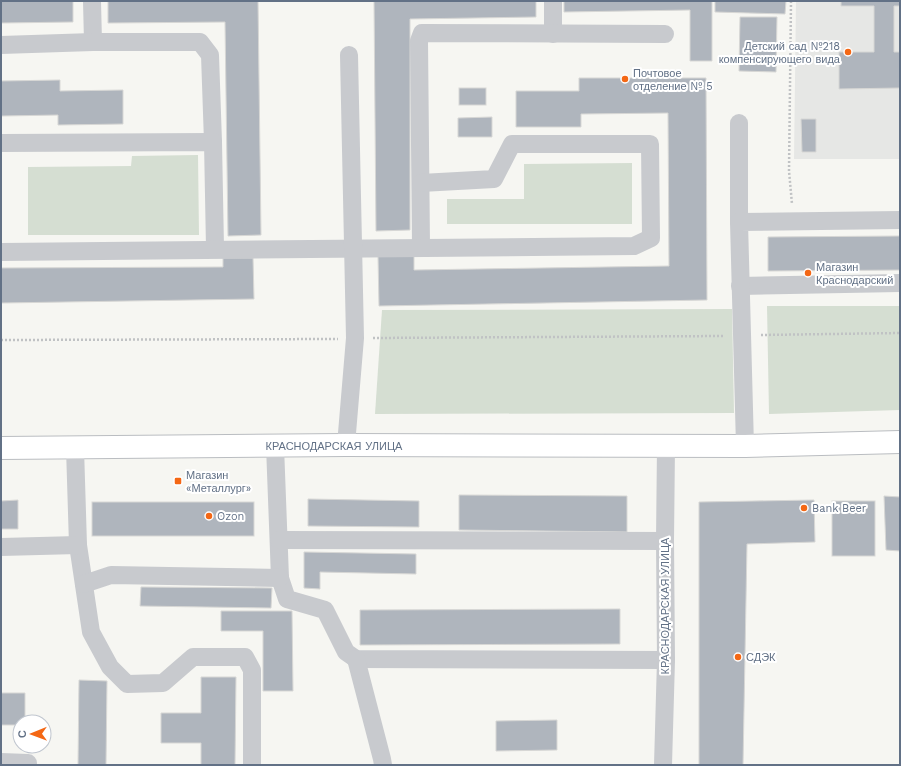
<svg xmlns="http://www.w3.org/2000/svg" width="901" height="766" viewBox="0 0 901 766" font-family="'Work Sans',sans-serif">
<rect width="100%" height="100%" fill="#f6f6f2"/>
<polygon fill="#e6e7e5" points="796,1 900,1 900,159 794,159"/>
<g fill="#d5ded2">
<polygon points="198,155 199,235 28,235 28,167 131,166 132,156"/>
<polygon points="632,163 632,224 447,224 447,199 524,199 524,164"/>
<polygon points="767,306 900,306 900,410 769,414"/>
<polygon points="732,309 734,413 375,414 382,310"/>
</g>
<g fill="#afb5bd" stroke="#d7d7d5">
<polygon points="1,1 73,1 73,22 1,23"/>
<polygon points="108,1 258,1 261,235 228,236 225,22 108,23"/>
<polygon points="374,1 536,1 536,17 410,19 410,230 376,231"/>
<polygon points="564,1 712,1 712,61 690,61 690,10 564,12"/>
<polygon points="715,1 786,1 785,14 715,12"/>
<polygon points="841,1 900,1 900,6 894,6 894,52 900,52 900,88 839,89 839,52 874,52 874,6 841,6"/>
<polygon points="740,17 777,17 776,72 739,71"/>
<polygon points="579,78 706,78 707,300 379,306 378,256 414,256 414,270 669,266 668,113 581,114 581,127 516,127 516,91 579,91"/>
<polygon points="60,80 60,91 123,90 123,124 58,125 58,115 1,116 1,81"/>
<rect x="459" y="88" width="27" height="17"/>
<polygon points="492,117 492,137 458,137 458,118"/>
<polygon points="801,119 816,119 816,152 802,152"/>
<polygon points="900,236 900,270 768,271 768,237"/>
<polygon points="223,258 253,258 254,299 1,303 1,268 223,267"/>
<polygon points="459,495 627,496 627,532 459,530"/>
<polygon points="884,496 900,497 900,551 886,550"/>
<polygon points="308,499 419,501 419,527 308,526"/>
<polygon points="18,500 18,529 1,529 1,501"/>
<polygon points="814,500 815,542 747,544 743,765 699,765 699,502"/>
<rect x="832" y="501" width="43" height="55"/>
<rect x="92" y="502" width="162" height="34"/>
<polygon points="304,552 416,554 416,574 320,572 320,589 304,588"/>
<polygon points="141,587 272,588 271,608 140,606"/>
<polygon points="620,609 620,644 360,645 360,610"/>
<polygon points="221,611 292,611 293,691 263,691 263,631 221,631"/>
<polygon points="201,677 236,677 235,765 201,765 201,743 161,743 161,713 201,713"/>
<polygon points="79,680 107,681 106,765 78,765"/>
<polygon points="1,693 25,693 25,722 20,722 20,725 1,725"/>
<polygon points="557,720 557,750 496,751 496,721"/>
</g>
<g fill="none" stroke-linecap="round" stroke-linejoin="round">
<g stroke="#babdc1" stroke-width="24">
<polyline id="major" points="1,448 346,445 745,446 900,442"/>
</g>
<g stroke="#c0c2c4" stroke-width="2.5" stroke-dasharray="2 2" stroke-linecap="butt">
<polyline points="791,1 789,171 792,204"/>
<polyline points="761,335 900,333"/>
<polyline points="373,338 724,336"/>
<polyline points="1,340 338,339"/>
</g>
<g stroke="#c8cace" stroke-width="18">
<polyline points="92,1 93,42"/>
<polyline points="553,1 553,34"/>
<polyline points="1,45 93,42 200,42 210,55 213,142"/>
<polyline points="1,143 213,142 215,248"/>
<polyline points="739,222 739,123"/>
<polyline points="421,246 419,41 422,33 665,34"/>
<path d="M1 252C212 248 423 246 634 246L651 238 650 144H512L494 179 421 183"/>
<polyline points="740,286 900,283"/>
<polyline points="346,445 355,338 349,55"/>
<polyline points="275,446 280,578 287,599 325,610 346,652 356,659 666,660"/>
<polyline points="745,446 739,222 900,220"/>
<polyline points="75,448 78,545 91,632 110,667 127,684 163,683 193,657 245,657 252,670 252,765"/>
<polyline points="279,540 665,541"/>
<polyline points="1,547 78,545"/>
<polyline points="84,584 111,575 280,578"/>
<polyline points="356,659 382,759 383,765"/>
<polyline points="1,762 28,763"/>
<polyline points="663,765 666,660 665,541 666,446"/>
</g>
<use href="#major" stroke="#fff" stroke-width="22"/>
</g>
<g fill="#f46714" stroke="#fff" stroke-width="1.5">
<circle cx="848" cy="52" r="4"/>
<circle cx="625" cy="79" r="4"/>
<circle cx="808" cy="273" r="4"/>
<rect x="174" y="477" width="8" height="8" rx="2"/>
<circle cx="804" cy="508" r="4"/>
<circle cx="209" cy="516" r="4"/>
<circle cx="738" cy="657" r="4"/>
</g>
<g text-anchor="middle" dominant-baseline="central" stroke-width="4" stroke-linejoin="round" paint-order="stroke">
<g font-size="11" fill="#627186" stroke="#fff" text-anchor="start">
<text x="840" y="46" text-anchor="end">Детский сад №218<tspan x="840" dy="13">компенсирующего вида</tspan></text>
<text x="633" y="73">Почтовое<tspan x="633" dy="13">отделение № 5</tspan></text>
<text x="816" y="267">Магазин<tspan x="816" dy="13">Краснодарский</tspan></text>
<text x="186" y="475">Магазин<tspan x="186" dy="13">«Металлург»</tspan></text>
<text x="812" y="508">Bank Beer</text>
<text x="217" y="516">Ozon</text>
<text x="746" y="657">СДЭК</text>
</g>
<g font-size="11" fill="#627186" stroke="#fff">
<text x="334" y="446">КРАСНОДАРСКАЯ УЛИЦА</text>
<text transform="translate(665 606) rotate(-90)">КРАСНОДАРСКАЯ УЛИЦА</text>
</g>
</g>
<rect width="901" height="766" fill="none" stroke="#627186" stroke-width="4"/>
<g transform="translate(32 734) rotate(269)"><circle r="19" fill="#ffffff" stroke="#c0c6cf"/>
<path d="M0-3L7 15L0 10L-7 15Z" fill="#f46714"/>
<text y="-6" font-size="11" font-weight="bold" text-anchor="middle" fill="#627186">С</text>
</g>
</svg>
